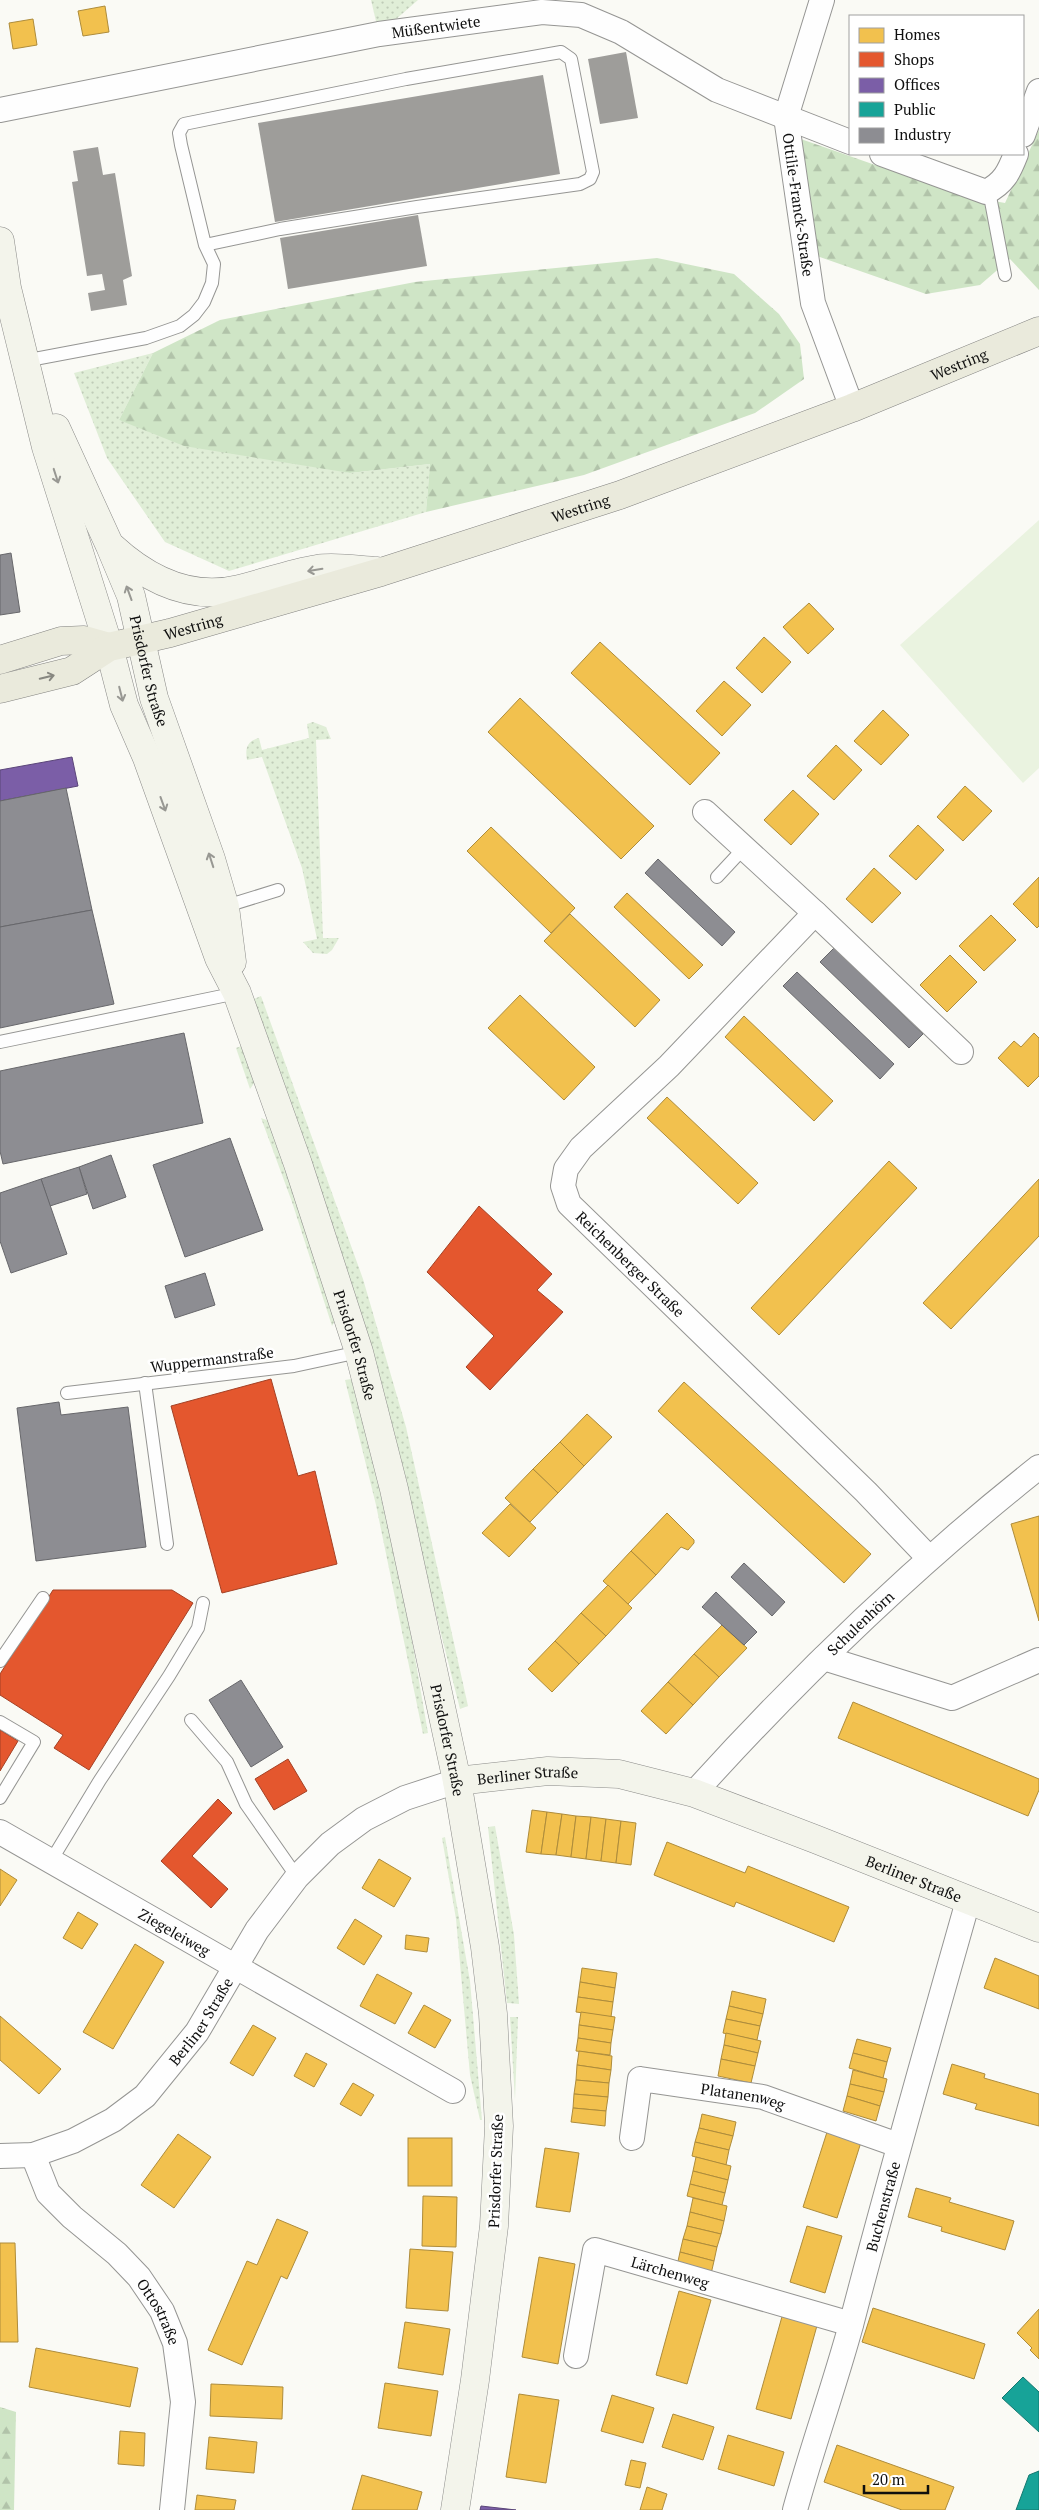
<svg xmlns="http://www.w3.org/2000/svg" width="1039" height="2510" viewBox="0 0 1039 2510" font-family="'PT Serif',serif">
<defs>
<pattern id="grass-dots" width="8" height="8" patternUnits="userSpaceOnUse" patternTransform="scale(1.25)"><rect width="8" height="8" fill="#e0eed7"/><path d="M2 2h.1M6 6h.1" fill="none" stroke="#bfcbb7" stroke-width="1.8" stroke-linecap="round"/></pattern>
<pattern id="forest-firs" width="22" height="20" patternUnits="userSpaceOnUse" patternTransform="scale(1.25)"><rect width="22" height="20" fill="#cfe5c6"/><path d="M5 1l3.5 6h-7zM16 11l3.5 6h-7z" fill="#b1c3a9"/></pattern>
</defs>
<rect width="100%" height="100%" fill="#fafaf5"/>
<g fill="url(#grass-dots)">
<polygon points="371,0 418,0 379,34"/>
<polygon points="153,353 119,420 350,473 430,464 426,512 229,571 165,542 107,458 74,373"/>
<path d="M313 722 326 727 331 739 316 740 323 938H339L332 950 327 954 313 953 303 942 317 939 302 868 262 757 247 760C245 748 247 741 259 738L262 750 309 738 307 724Z"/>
<polygon points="261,996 363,1279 406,1427 468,1706 460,1709 369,1349 254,999"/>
<polygon points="244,1045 257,1079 250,1089 236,1048"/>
<polygon points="261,1118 272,1122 338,1316 332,1326 292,1202"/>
<polygon points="351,1379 357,1386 388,1501 428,1733 423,1734 376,1505 345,1380"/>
<polygon points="495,1826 514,1935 519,2004 507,2003 488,1827"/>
<polygon points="445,1837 470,1981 482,2120 480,2120 470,2075 456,1919 442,1838"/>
<polygon points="510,2017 518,2017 515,2100"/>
</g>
<g fill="url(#forest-firs)">
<polygon points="1039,130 1039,290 1010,259 980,285 926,294 814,255 798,138 961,195 1005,203"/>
<polygon points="657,258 734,274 779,314 800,344 804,379 755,413 584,475 426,512 430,464 350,473 184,446 119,420 153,353 220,320 415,282"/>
<polygon points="0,2407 16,2412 14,2510 0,2510"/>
</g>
<polygon fill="#eaf3e0" points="1039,520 1039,768 1023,783 900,645"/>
<g fill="#f2c14e" stroke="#ae8c3b">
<polygon points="105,6 109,32 83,36 78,11"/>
<polygon points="33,19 37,45 13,49 9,23"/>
<polygon points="809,603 834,629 808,654 783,627"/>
<polygon points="764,637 791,662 762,693 736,668"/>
<polygon points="600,642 720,753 690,785 571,673"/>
<polygon points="724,681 751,705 722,736 696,711"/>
<polygon points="520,698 654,826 621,859 488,732"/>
<polygon points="883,710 909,735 881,765 854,741"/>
<polygon points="836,745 862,770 834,800 807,776"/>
<polygon points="965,786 992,811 963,841 937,817"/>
<polygon points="793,790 819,814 791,845 764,820"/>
<polygon points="918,825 944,850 916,880 889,856"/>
<polygon points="491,827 575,908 551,933 467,851"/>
<polygon points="874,868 901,893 872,923 846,899"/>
<polygon points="1039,877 1039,926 1037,928 1013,904"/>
<polygon points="627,893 703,965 689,979 614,907"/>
<polygon points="570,914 660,1000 635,1027 544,941"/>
<polygon points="991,915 1016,940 984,971 959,946"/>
<polygon points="950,955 977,982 947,1012 920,985"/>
<polygon points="520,995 595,1067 564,1100 488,1028"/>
<polygon points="744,1016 833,1101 814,1121 725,1037"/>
<polygon points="1034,1033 1039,1038 1039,1076 1028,1087 998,1058 1014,1041 1021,1047"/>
<polygon points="667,1097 758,1183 738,1204 647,1118"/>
<polygon points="889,1161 917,1188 779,1335 751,1308"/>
<polygon points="1039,1179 1039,1236 951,1329 923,1303"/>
<polygon points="684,1382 871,1554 844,1583 658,1411"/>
<polygon points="587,1414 612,1437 584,1466 560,1442"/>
<polygon points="560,1442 584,1466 558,1493 533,1469"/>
<polygon points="533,1469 558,1493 530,1522 505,1498"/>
<polygon points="510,1504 536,1528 509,1557 482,1533"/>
<polygon points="667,1513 694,1540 694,1543 688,1550 681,1547 656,1575 631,1551"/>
<polygon points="1039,1516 1039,1621 1011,1524"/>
<polygon points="631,1551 656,1575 628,1604 603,1581"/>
<polygon points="608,1585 632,1608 606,1636 581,1613"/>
<polygon points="581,1613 606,1636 579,1664 555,1641"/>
<polygon points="722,1625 747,1648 719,1677 694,1654"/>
<polygon points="555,1641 579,1664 552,1692 528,1669"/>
<polygon points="694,1654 719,1677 693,1705 668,1682"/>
<polygon points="668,1682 693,1705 666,1734 641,1711"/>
<polygon points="853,1702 1039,1779 1039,1790 1028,1816 838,1738"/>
<polygon points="532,1810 547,1812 541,1854 526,1852"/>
<polygon points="547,1812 562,1814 556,1855 541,1854"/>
<polygon points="562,1814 576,1816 571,1857 556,1855"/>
<polygon points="576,1816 591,1817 586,1859 571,1857"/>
<polygon points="591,1817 606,1819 601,1861 586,1859"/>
<polygon points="606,1819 621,1821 616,1863 601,1861"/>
<polygon points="621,1821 636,1823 631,1865 616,1863"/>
<polygon points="667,1842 745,1873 748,1866 849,1907 834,1942 736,1902 734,1907 654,1875"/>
<polygon points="379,1859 411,1878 394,1907 362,1888"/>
<polygon points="0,1869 17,1880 0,1906"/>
<polygon points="78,1912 98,1924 82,1949 63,1938"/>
<polygon points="355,1919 382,1936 364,1965 337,1948"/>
<polygon points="406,1935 429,1938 427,1952 405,1949"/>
<polygon points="135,1944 164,1962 113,2049 83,2032"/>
<polygon points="995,1958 1039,1976 1039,2009 984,1988"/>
<polygon points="582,1968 617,1973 615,1988 580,1982"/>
<polygon points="377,1974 412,1993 395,2024 360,2006"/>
<polygon points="580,1982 615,1988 613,2002 578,1997"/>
<polygon points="732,1991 766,1999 763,2014 729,2006"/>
<polygon points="578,1997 613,2002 611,2017 576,2012"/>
<polygon points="424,2005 451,2020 435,2048 408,2033"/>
<polygon points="729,2006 763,2014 760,2026 726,2019"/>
<polygon points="581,2012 615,2017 613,2030 579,2025"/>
<polygon points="0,2016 61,2069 39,2094 0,2060"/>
<polygon points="726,2019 760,2026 757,2040 723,2033"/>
<polygon points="253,2025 276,2038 253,2076 230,2063"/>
<polygon points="579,2025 613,2030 611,2043 578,2038"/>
<polygon points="726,2033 761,2041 758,2053 724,2045"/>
<polygon points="578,2038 611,2043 610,2055 576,2051"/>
<polygon points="857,2039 891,2048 887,2062 853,2053"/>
<polygon points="724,2045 758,2053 755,2066 721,2059"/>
<polygon points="579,2051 612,2056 611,2070 577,2065"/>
<polygon points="306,2053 327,2064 314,2087 294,2076"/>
<polygon points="853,2053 887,2062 883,2078 849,2068"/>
<polygon points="721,2059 755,2066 751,2083 718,2076"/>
<polygon points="952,2064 985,2074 984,2078 1039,2094 1039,2126 975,2109 977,2104 943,2094"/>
<polygon points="577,2065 611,2070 609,2083 576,2080"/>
<polygon points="853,2070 887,2079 884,2092 850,2084"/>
<polygon points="576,2080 609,2083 608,2097 574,2094"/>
<polygon points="353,2083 374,2095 361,2116 340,2104"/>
<polygon points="850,2084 884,2092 880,2106 847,2096"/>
<polygon points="574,2094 608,2097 606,2111 573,2108"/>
<polygon points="847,2096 880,2106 876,2121 843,2111"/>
<polygon points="573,2108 606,2111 605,2126 571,2122"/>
<polygon points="702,2114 736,2122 733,2136 699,2128"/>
<polygon points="699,2128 733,2136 729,2150 695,2142"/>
<polygon points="828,2129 862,2139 837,2218 803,2207"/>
<polygon points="178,2134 211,2157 174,2208 141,2185"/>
<rect x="408" y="2138" width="44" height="48"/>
<polygon points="695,2142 729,2150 726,2165 692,2156"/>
<polygon points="545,2148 579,2153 570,2212 536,2207"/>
<polygon points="696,2157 731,2166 728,2180 693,2171"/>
<polygon points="693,2171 728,2180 725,2193 690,2184"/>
<polygon points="690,2184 725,2193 722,2205 687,2196"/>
<polygon points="916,2188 951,2198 949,2202 1014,2221 1005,2250 941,2231 942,2227 908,2217"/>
<polygon points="423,2196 457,2197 456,2247 422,2246"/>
<polygon points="693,2198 727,2206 724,2221 690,2212"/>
<polygon points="690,2212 724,2221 721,2234 687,2226"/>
<polygon points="277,2219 308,2232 287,2279 281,2276 242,2365 208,2350 247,2261 257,2265"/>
<polygon points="687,2226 721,2234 717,2247 683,2239"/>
<polygon points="807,2226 842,2236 825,2293 790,2282"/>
<polygon points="683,2239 717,2247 714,2261 680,2252"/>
<polygon points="0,2243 15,2243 18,2342 0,2342"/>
<polygon points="410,2249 453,2252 448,2311 406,2308"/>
<polygon points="680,2252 714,2261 711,2274 677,2266"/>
<polygon points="539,2257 575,2264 558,2364 522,2357"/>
<polygon points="679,2291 711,2300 687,2384 656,2375"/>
<polygon points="873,2308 985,2344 974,2379 862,2342"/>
<polygon points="1039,2309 1039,2359 1030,2350 1032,2348 1017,2333"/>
<polygon points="783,2313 818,2322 791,2419 756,2409"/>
<polygon points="405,2322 450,2329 443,2375 398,2368"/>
<polygon points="36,2348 138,2368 130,2407 29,2387"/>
<polygon points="385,2383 438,2391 431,2436 378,2428"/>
<polygon points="211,2384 283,2387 282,2419 210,2416"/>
<polygon points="519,2394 559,2400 546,2483 506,2477"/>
<polygon points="612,2395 654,2408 643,2443 601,2431"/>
<polygon points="673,2414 714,2427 703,2460 662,2447"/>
<polygon points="120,2431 145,2433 144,2466 118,2464"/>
<polygon points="728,2435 784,2452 774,2486 718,2469"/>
<polygon points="209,2437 257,2442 254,2473 206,2469"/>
<polygon points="837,2445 954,2487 945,2510 902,2510 824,2482"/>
<polygon points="631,2460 646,2463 640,2488 625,2485"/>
<polygon points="362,2475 422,2492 417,2510 352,2510"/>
<polygon points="647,2487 667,2494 662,2510 640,2510"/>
<polygon points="197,2495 236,2500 234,2510 195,2510"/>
</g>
<g fill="#e4572e" stroke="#a44125">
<polygon points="479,1206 552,1274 537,1290 563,1312 490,1390 466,1367 494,1336 427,1272"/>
<polygon points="271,1379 298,1476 315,1471 337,1564 222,1593 171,1406"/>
<polygon points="53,1590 172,1590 193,1603 89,1770 54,1748 63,1735 0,1695 0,1674"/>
<polygon points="0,1730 18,1741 0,1771"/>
<polygon points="288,1759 307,1791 274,1810 255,1779"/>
<polygon points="218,1799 232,1813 192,1856 228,1889 211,1908 161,1861"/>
</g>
<g fill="#7b5ea7" stroke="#5b4679">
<polygon points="72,757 78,786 0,801 0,770"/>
<polygon points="481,2506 516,2510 480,2510"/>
</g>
<g fill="#17a398" stroke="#15776f">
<polygon points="1023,2377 1039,2392 1039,2432 1002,2398"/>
<polygon points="1039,2471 1039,2510 1016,2510 1029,2475"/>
</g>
<g fill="#8d8d92" stroke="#67676b">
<polygon points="11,553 20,612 0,615 0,555"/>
<polygon points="66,788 92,910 0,927 0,801"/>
<polygon points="658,859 735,932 722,946 645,873"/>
<polygon points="92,910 114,1004 0,1028 0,927"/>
<polygon points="834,948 923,1034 909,1048 820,962"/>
<polygon points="797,972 894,1064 880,1079 783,986"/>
<polygon points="184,1033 203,1123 3,1164 0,1151 0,1071"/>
<polygon points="230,1138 263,1230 185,1257 153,1165"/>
<polygon points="111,1155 126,1197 93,1209 79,1167"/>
<polygon points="79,1167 87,1194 50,1206 41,1179"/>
<polygon points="41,1179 67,1254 11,1273 0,1241 0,1193"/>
<polygon points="205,1273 215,1305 175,1318 165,1286"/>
<polygon points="59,1402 61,1415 128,1407 146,1547 36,1561 17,1408"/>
<polygon points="744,1563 785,1602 772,1616 731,1577"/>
<polygon points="716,1592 757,1632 744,1645 702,1607"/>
<polygon points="241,1680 283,1747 251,1767 209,1700"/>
</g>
<g fill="#9e9d9a">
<polygon points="626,52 638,118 600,124 588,59"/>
<polygon points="543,75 560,174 275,222 258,123"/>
<polygon points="98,147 103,175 115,173 132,276 123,280 127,305 91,311 88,293 105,290 102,274 87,276 72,182 78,181 73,151"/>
<polygon points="418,215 427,266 288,289 280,238"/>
</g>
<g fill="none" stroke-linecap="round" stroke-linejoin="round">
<g stroke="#959593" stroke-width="14">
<g id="lane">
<polyline points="989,191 1005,275"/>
<polyline points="24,361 146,338 180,326 194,315 204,302 212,283 214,264 205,245 181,145 179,133 184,124 406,79 561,52 571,59 593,172 590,179 580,184 417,207 280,229 205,245"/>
<polyline points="717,877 744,848"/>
<polyline points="223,907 278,890"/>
<polyline points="0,1042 237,993"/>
<polyline points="145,1383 167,1544"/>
<polyline points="67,1393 294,1366 359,1352"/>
<polyline points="0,1661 43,1598"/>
<polyline points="191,1720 227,1762 246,1804 297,1877"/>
<polyline points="0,1722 34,1742 0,1798"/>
<polyline points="51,1861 100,1780 169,1676 198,1628 203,1603"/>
</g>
</g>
<g stroke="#959593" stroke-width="26">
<g id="street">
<path id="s1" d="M822 0 786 117 813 303 852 408"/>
<path id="s2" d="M0 110 379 34 542 12 581 15 621 32 717 90 850 142"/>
<polyline points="1023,135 1039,91"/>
<path d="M882 154 986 192C1004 183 1009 172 1016 154"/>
<path id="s3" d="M705 812 815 913 669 1066 581 1148 566 1169 563 1186 569 1204 866 1492 929 1558"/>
<polyline points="815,913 961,1052"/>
<polyline points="824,1658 952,1698 1039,1660"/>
<path id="s4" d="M694 1793C800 1676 915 1565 1039 1467"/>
<path id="s5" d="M0 1832 453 2091"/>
<path id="s6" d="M632 2138 640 2079 763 2097 898 2145"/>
<path id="s7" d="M33 2155 48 2193 72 2217 117 2254 139 2277 162 2311 175 2343 183 2402 172 2510"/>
<path id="s8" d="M0 2156 33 2155 73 2141 113 2120 145 2096 197 2032 257 1930 297 1877 330 1844 364 1819 405 1798 457 1781"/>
<path id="s9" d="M576 2356 595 2250 851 2324"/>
<path id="s10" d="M795 2510C812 2448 834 2387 851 2325 888 2183 928 2042 968 1901"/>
</g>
</g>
<g stroke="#8b8b89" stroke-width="29">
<g id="secondary">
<path id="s11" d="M0 241 7 288 46 447 109 647 124 705 147 758 219 958 237 993 298 1164 359 1352 394 1489 457 1781 485 1947 493 2014 499 2126 494 2226 475 2380 455 2510"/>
<path id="s12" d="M56 428 110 546 131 596 154 698 211 859 225 907 232 962"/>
<path d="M112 547C148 580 190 601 239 589 265 583 291 573 317 569 335 566 358 570 377 571"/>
<path id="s13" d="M457 1781 548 1771 619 1774 694 1793 815 1839 1039 1928"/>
</g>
</g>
<g stroke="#828280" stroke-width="29">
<g id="primary">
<polyline points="0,660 61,641 84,640 109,647"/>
<path id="s14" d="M0 689 72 671 109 647 170 633 381 572 620 495 852 408 1039 331"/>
</g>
</g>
<use href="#lane" stroke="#fefefe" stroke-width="12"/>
<use href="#street" stroke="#fefefe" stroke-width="24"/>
<use href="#secondary" stroke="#f3f4eb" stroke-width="28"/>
<use href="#primary" stroke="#eaeadc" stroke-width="28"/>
</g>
<defs><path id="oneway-shaft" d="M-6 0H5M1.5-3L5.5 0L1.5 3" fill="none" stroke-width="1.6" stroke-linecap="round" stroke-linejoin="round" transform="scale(1.25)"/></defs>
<g stroke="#989893">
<use href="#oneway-shaft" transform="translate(56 476) rotate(72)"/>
<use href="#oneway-shaft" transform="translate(315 570) rotate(171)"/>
<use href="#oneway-shaft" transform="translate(129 593) rotate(-110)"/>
<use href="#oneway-shaft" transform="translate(121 694) rotate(76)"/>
<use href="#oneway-shaft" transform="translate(163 804) rotate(70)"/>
<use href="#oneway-shaft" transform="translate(211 860) rotate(-108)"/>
</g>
<use stroke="#878780" href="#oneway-shaft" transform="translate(47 677) rotate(-14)"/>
<g text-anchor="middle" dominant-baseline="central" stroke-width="5" stroke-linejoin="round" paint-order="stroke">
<g font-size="15" fill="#0f0f0f" stroke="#fff">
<text stroke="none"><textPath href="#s2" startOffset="444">Müßentwiete</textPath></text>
<text stroke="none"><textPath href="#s1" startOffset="211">Ottilie-Franck-Straße</textPath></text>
<text stroke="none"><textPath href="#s14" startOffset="1015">Westring</textPath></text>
<text stroke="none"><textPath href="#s14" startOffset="610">Westring</textPath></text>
<text stroke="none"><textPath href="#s14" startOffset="205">Westring</textPath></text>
<text stroke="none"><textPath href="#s12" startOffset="261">Prisdorfer Straße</textPath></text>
<text stroke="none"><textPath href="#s3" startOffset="629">Reichenberger Straße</textPath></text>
<text stroke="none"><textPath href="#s11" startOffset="1162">Prisdorfer Straße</textPath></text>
<text transform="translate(212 1359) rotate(-7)">Wuppermanstraße</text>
<text stroke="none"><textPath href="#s4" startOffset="238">Schulenhörn</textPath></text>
<text stroke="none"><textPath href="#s11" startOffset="1568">Prisdorfer Straße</textPath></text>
<text stroke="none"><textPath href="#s13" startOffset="71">Berliner Straße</textPath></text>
<text stroke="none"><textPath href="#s13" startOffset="476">Berliner Straße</textPath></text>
<text stroke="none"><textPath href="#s5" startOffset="201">Ziegeleiweg</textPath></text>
<text stroke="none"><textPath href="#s8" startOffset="254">Berliner Straße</textPath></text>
<text stroke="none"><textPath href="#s6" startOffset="164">Platanenweg</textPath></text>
<text transform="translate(495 2171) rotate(-88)">Prisdorfer Straße</text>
<text stroke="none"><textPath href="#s10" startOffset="316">Buchenstraße</textPath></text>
<text stroke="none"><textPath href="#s9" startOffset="186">Lärchenweg</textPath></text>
<text stroke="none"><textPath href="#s7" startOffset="205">Ottostraße</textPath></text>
</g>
</g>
<rect x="849" y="15" width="175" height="140" fill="#ffffff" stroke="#9f9f9f"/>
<rect x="859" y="28" width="25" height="15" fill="#f2c14e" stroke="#9f9f9f"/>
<text x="894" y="40" font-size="15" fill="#0f0f0f">Homes</text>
<rect x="859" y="52" width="25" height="15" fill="#e4572e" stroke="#9f9f9f"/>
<text x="894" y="65" font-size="15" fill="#0f0f0f">Shops</text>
<rect x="859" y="78" width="25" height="15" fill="#7b5ea7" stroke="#9f9f9f"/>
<text x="894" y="90" font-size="15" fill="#0f0f0f">Offices</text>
<rect x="859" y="102" width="25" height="15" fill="#17a398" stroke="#9f9f9f"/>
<text x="894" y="115" font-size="15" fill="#0f0f0f">Public</text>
<rect x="859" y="128" width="25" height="15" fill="#8d8d92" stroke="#9f9f9f"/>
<text x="894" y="140" font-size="15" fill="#0f0f0f">Industry</text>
<path d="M864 2485v8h64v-8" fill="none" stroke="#0f0f0f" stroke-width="2.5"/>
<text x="872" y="2485" font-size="15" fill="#0f0f0f" stroke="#ffffff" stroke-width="4" paint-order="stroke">20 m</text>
</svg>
